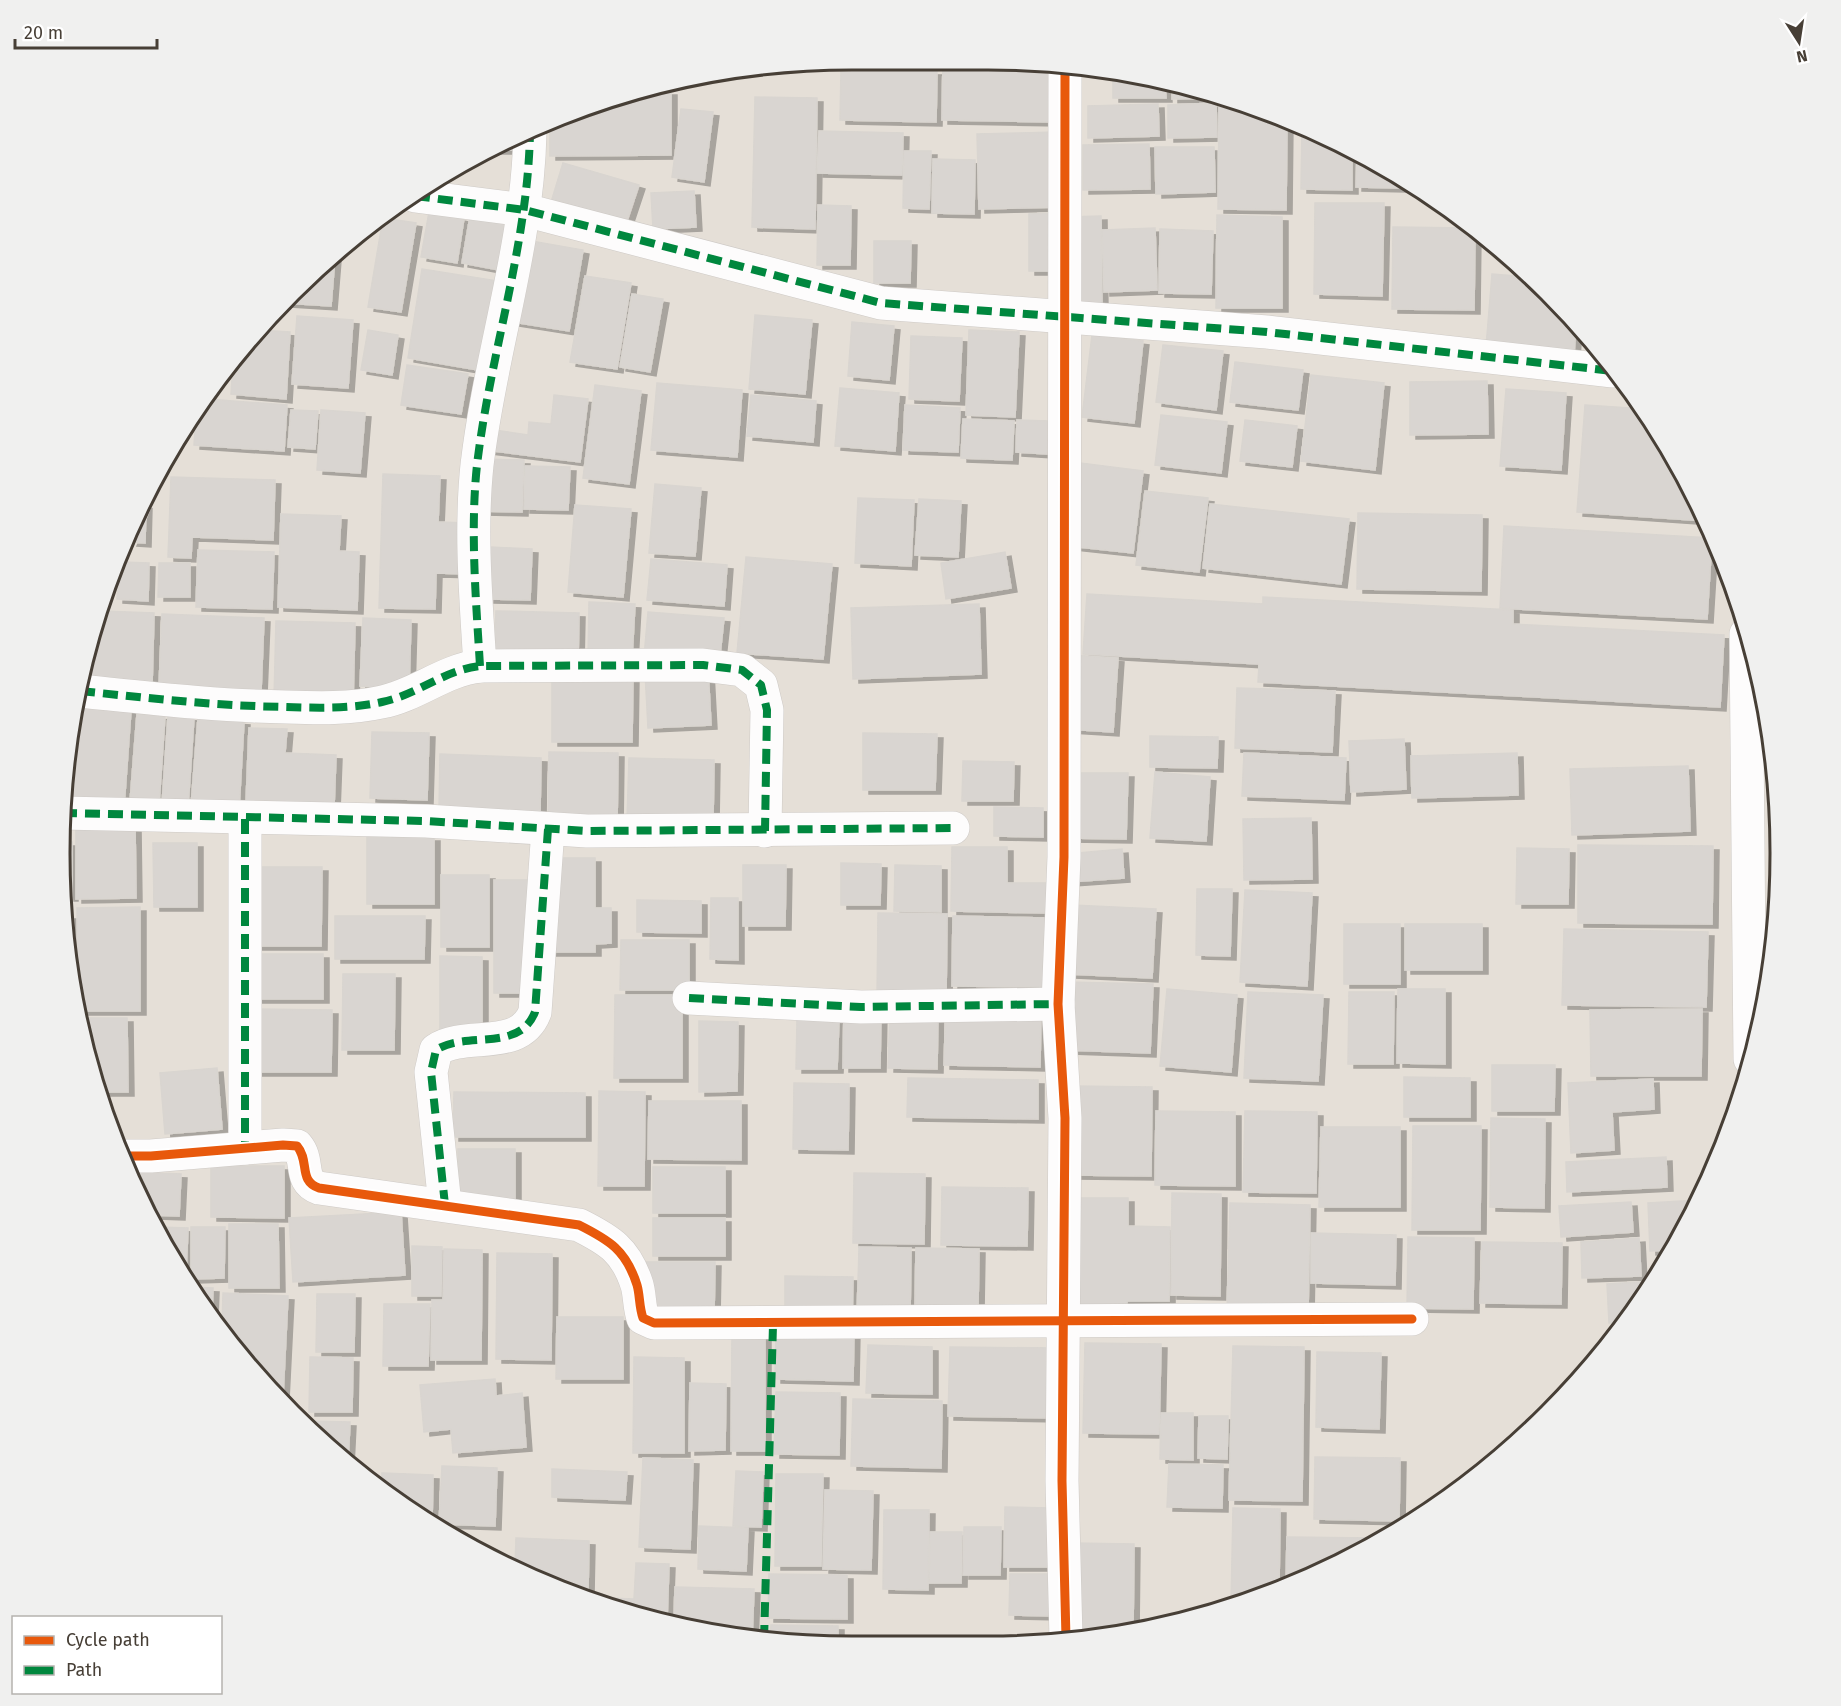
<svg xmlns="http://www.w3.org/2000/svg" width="1841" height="1706" viewBox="0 0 1841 1706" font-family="'Fira Sans',sans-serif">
<defs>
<filter id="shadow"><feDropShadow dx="6" dy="4" stdDeviation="0" flood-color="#0004"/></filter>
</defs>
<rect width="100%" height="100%" fill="#f1eeea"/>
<polygon fill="#e5dfd7" points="853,60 1040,62 1143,75 1292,120 1429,194 1549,293 1648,413 1721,550 1766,699 1781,853 1766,1008 1720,1157 1647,1294 1548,1414 1428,1513 1291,1586 1142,1631 988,1646 749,1639 598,1604 456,1540 330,1449 194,1294 120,1156 75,1007 62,801 87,647 166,457 257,330 370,224 503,142 698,75"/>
<g fill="#d9d5d1" stroke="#d9d5d0" stroke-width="1.5" filter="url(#shadow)">
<polygon points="854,60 903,60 903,64 854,63"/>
<polygon points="943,61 1055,64 1054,122 942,120"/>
<polygon points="841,70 937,71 936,122 840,120"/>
<polygon points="1113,71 1143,75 1165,82 1166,98 1113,98"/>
<polygon points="1172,84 1217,98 1172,99"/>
<polygon points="650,91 671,91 671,155 550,156 550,126"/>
<polygon points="755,97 817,98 815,229 752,227"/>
<polygon points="1216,103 1217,137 1168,138 1168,105"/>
<polygon points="1158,104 1159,136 1088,138 1088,106"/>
<polygon points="1219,106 1246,106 1287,119 1286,210 1218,209"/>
<polygon points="681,109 713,112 704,182 672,177"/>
<polygon points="1302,126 1352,153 1352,190 1301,189"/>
<polygon points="819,131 903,133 902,175 817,173"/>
<polygon points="1057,132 1059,207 979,209 977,134"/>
<polygon points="512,139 512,150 490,150 503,142"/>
<polygon points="1149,144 1150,189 1083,190 1083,145"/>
<polygon points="1155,147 1214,147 1215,192 1156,194"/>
<polygon points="904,151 931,151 929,209 903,208"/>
<polygon points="1357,155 1400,179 1400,188 1356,187"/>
<polygon points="933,159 975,160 974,214 932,213"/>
<polygon points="563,163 639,185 627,221 552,199"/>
<polygon points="694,191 696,227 653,229 651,193"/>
<polygon points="1315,203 1384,203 1382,296 1314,294"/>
<polygon points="818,205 851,206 850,265 817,265"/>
<polygon points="429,212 464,218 457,263 421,257"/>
<polygon points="1059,213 1060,271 1029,271 1029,214"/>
<polygon points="1217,215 1282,217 1282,308 1216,308"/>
<polygon points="470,216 513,223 505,271 462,263"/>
<polygon points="1101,216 1102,309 1068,309 1066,217"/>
<polygon points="383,218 416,223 401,312 368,307"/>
<polygon points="1393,227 1470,228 1475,232 1474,310 1392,309"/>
<polygon points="1155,228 1157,290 1104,292 1102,230"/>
<polygon points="1160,229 1213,231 1211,294 1159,293"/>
<polygon points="520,239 583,250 569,331 506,321"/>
<polygon points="874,241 911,241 910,283 874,283"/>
<polygon points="335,257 331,306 286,303"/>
<polygon points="422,269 498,281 483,371 408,358"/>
<polygon points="1492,274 1530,277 1549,293 1576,326 1574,354 1486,347"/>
<polygon points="585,276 631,283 617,369 570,362"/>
<polygon points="632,294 663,299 650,372 620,367"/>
<polygon points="755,315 812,320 805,394 749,389"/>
<polygon points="297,316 353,320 348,388 292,384"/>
<polygon points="852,322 894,326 889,380 848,376"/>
<polygon points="257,330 290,332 286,399 231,394 233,364"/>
<polygon points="368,330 398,335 392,375 361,370"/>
<polygon points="969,330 1019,332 1015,417 966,415"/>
<polygon points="1092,335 1143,341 1134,423 1082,417"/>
<polygon points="911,336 962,338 959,401 909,399"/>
<polygon points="1163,345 1223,351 1216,410 1156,402"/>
<polygon points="1235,362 1303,370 1298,410 1230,402"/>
<polygon points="407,365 468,374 461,414 401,405"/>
<polygon points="1311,375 1384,383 1375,470 1301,461"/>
<polygon points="1487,381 1488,434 1410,435 1410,382"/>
<polygon points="657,383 742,390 737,457 651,450"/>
<polygon points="595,385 641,391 629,484 583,478"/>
<polygon points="840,388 899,393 895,451 835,446"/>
<polygon points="1506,389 1566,393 1561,470 1500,466"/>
<polygon points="554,395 588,399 580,462 486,450 488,429 528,435 529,422 551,424"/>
<polygon points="751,395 816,401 813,442 747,436"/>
<polygon points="207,399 287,405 284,451 194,445 196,415"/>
<polygon points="905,405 960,408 958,452 903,450"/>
<polygon points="1585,405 1645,409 1705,521 1577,512"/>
<polygon points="291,410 318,411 315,449 288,447"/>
<polygon points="321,410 365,413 360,473 317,470"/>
<polygon points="1161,415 1227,422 1221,473 1155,465"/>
<polygon points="963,419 1014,421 1012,460 961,458"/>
<polygon points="1017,420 1049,421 1047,454 1016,452"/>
<polygon points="1245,420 1297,426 1292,467 1240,461"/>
<polygon points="482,459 524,460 522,512 480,511"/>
<polygon points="1080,463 1143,471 1133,553 1070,546"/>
<polygon points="525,466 570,467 568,510 524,509"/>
<polygon points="383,474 440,476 438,522 469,523 467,574 436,573 435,609 379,608"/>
<polygon points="171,477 275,480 273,540 192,537 191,558 168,557"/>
<polygon points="655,484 701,488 695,556 649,553"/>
<polygon points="1145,491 1208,498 1199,572 1136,565"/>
<polygon points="858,498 914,500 911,566 855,563"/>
<polygon points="919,499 961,501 958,557 915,555"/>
<polygon points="146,504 145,543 131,542"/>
<polygon points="1210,504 1349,519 1341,584 1203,568"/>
<polygon points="575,505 631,509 623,597 568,592"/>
<polygon points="1358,513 1482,515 1481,591 1357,589"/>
<polygon points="281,514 341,516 339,551 359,552 357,610 278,607"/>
<polygon points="1504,526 1712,538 1707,619 1500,608"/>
<polygon points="490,547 532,549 530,600 488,599"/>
<polygon points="198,550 274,552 272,609 196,607"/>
<polygon points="1005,552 1011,588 946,599 941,563"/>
<polygon points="746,557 832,564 823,659 737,653"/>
<polygon points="651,559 727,565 724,606 647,600"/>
<polygon points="122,562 149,563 148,601 117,599 118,574"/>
<polygon points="159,563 190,563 190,597 158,597"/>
<polygon points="1087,594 1263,604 1263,597 1513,610 1513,624 1724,635 1720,707 1258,682 1259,664 1083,654"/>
<polygon points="589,602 635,604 632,658 588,657"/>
<polygon points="979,604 981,674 853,679 851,608"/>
<polygon points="102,611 154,613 152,686 81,684 87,647"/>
<polygon points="496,611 579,613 578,661 494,658"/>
<polygon points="648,612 724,618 719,664 644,657"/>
<polygon points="162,614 264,618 261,691 159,688"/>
<polygon points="363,618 411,620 409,688 360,686"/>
<polygon points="276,621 355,623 353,701 274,698"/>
<polygon points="1071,655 1118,658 1113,732 1066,729"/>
<polygon points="708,669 711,725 648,728 645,672"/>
<polygon points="552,673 633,674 632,742 552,742"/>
<polygon points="1237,688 1335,691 1332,752 1235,748"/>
<polygon points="77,706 131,710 124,807 62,801"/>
<polygon points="137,714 165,716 159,804 130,802"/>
<polygon points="168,716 194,717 188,807 162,805"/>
<polygon points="198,718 244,721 239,809 191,806"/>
<polygon points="249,728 287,729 285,753 336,755 334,807 246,804"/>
<polygon points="372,732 429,733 427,800 370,798"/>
<polygon points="863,733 937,734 935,790 863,790"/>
<polygon points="1150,736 1218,737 1217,768 1150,767"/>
<polygon points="1404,739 1406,789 1351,792 1349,741"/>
<polygon points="549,752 618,753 617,828 548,828"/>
<polygon points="1244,753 1346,758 1344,800 1242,796"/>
<polygon points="1517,753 1518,795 1412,798 1411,756"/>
<polygon points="440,754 541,758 540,813 439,811"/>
<polygon points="629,758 714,760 713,821 627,820"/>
<polygon points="963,761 1014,762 1013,801 962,801"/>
<polygon points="1688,766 1690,831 1572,835 1570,769"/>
<polygon points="1155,772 1210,777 1206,841 1150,838"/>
<polygon points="1067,773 1128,773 1126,839 1066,838"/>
<polygon points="994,807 1043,808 1043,837 994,836"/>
<polygon points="1311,818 1312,879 1244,880 1243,819"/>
<polygon points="76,825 135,825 136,898 76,899"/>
<rect x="367" y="837" width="67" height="67"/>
<polygon points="64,842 72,842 72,897 68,897"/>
<polygon points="153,843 197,843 197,907 154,907"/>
<polygon points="1578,845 1713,846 1712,924 1578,923"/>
<polygon points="952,847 1007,847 1007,883 1049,883 1048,913 951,911"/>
<polygon points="1517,848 1569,849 1568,904 1516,904"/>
<polygon points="1122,849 1124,878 1069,882 1067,854"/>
<polygon points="547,858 595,858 595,908 611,908 611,943 595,944 595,952 546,952"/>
<polygon points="841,863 881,864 880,905 841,905"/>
<polygon points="743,865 786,865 785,926 743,926"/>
<polygon points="895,865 941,866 941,912 894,911"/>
<polygon points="256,867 322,867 321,946 256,946"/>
<rect x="441" y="875" width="48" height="72"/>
<polygon points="494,880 536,880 535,993 494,993"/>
<polygon points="1197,889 1232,889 1230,956 1196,955"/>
<polygon points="1245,890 1312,893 1307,986 1240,982"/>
<polygon points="711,898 738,898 738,960 710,959"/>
<polygon points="637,900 701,901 701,933 637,932"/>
<polygon points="1072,905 1156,909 1152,978 1069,974"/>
<polygon points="140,907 140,1011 78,1011 77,908"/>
<polygon points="878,913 947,914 946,1001 877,999"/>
<polygon points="69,915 72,915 74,983"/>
<polygon points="335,916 425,916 424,959 335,959"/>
<polygon points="953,916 1046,918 1045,987 952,986"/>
<rect x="1344" y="924" width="56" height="60"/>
<rect x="1405" y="924" width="77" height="46"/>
<polygon points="1564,929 1708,932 1706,1007 1562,1005"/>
<polygon points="621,940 689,940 689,990 620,990"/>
<rect x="248" y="954" width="75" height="45"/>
<polygon points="440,956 482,957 482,1031 440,1031"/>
<polygon points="343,974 395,974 394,1050 342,1050"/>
<polygon points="1066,982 1153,984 1150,1053 1065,1050"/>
<polygon points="1167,989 1237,995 1231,1072 1160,1066"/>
<polygon points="1398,989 1445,989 1445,1064 1397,1063"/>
<polygon points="1248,992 1323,995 1318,1081 1244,1078"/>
<polygon points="1349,992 1394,992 1393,1064 1348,1064"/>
<polygon points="615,995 682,995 682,1078 614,1078"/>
<polygon points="946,1006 1041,1008 1040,1067 944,1065"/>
<polygon points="256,1009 332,1010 331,1072 255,1072"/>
<polygon points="844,1009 881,1009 880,1068 843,1068"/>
<polygon points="1702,1009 1701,1076 1591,1076 1590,1010"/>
<polygon points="890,1011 938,1012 937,1069 888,1068"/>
<polygon points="88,1018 127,1018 128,1092 101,1092 88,1051"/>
<polygon points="797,1019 839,1020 837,1069 796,1069"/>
<polygon points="699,1021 738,1022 737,1091 699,1092"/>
<polygon points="1492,1065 1555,1065 1554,1111 1492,1111"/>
<polygon points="217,1068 222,1129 165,1134 160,1073"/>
<polygon points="1404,1077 1470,1078 1470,1117 1404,1117"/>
<polygon points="908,1078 1038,1080 1038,1119 907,1117"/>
<polygon points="1653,1079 1654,1109 1612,1112 1614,1150 1571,1153 1568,1083"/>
<polygon points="794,1083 849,1084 848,1150 793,1149"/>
<polygon points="1072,1086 1152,1087 1151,1176 1071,1175"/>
<polygon points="599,1091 645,1092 644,1186 598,1186"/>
<polygon points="454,1092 585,1093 585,1137 453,1137"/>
<polygon points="649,1101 741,1101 741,1160 648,1159"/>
<polygon points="1156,1111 1235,1112 1235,1186 1155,1185"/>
<polygon points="1245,1111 1317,1112 1316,1193 1243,1192"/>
<polygon points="1491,1118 1545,1119 1544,1208 1490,1207"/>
<polygon points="1413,1126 1481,1126 1480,1230 1412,1230"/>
<polygon points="1321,1127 1400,1127 1400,1207 1319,1207"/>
<polygon points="458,1149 515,1149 515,1202 458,1201"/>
<polygon points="1666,1157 1667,1187 1567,1192 1566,1162"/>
<polygon points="211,1166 284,1166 284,1218 211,1217"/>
<rect x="653" y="1167" width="72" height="46"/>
<polygon points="129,1172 181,1174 179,1216 152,1215"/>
<polygon points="854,1173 925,1174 924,1244 853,1243"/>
<polygon points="942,1187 1028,1188 1027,1246 941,1245"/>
<polygon points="1172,1193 1221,1194 1220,1296 1171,1295"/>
<polygon points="1068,1198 1128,1198 1128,1226 1170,1227 1169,1301 1127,1301 1126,1313 1066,1311"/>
<polygon points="1698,1200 1671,1250 1650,1251 1648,1203"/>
<polygon points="1631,1202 1633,1232 1561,1237 1559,1206"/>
<polygon points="1230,1203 1310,1205 1308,1314 1227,1313"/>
<polygon points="401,1212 405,1275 293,1282 289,1218"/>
<rect x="653" y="1218" width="72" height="38"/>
<polygon points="229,1224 278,1224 279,1288 229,1288"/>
<polygon points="158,1227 188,1228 186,1273 182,1273"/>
<polygon points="191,1227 225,1227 224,1278 191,1279"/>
<polygon points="1311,1233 1396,1235 1395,1285 1311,1283"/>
<polygon points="1408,1237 1474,1238 1473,1309 1407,1308"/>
<polygon points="1639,1238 1641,1276 1582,1278 1581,1242"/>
<polygon points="1482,1242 1562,1243 1561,1304 1480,1303"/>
<polygon points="412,1246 442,1247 441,1296 412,1296"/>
<polygon points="859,1247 911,1248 910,1319 857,1319"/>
<polygon points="916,1248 979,1249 978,1308 915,1307"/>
<polygon points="444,1249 482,1250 481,1360 431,1360 432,1300 443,1300"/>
<polygon points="497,1253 552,1254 551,1360 496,1359"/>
<polygon points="645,1262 715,1262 714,1315 644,1314"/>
<polygon points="785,1276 853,1277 852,1322 785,1321"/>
<polygon points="1654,1281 1624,1322 1609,1323 1607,1284"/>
<polygon points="190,1287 213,1288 212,1314 194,1294"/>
<polygon points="223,1293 288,1296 283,1396 222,1326"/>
<polygon points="317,1294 355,1294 354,1352 316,1352"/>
<polygon points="384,1304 430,1304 428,1366 383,1366"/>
<polygon points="557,1317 623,1317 623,1379 556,1379"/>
<polygon points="776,1328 854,1329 853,1381 775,1379"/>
<polygon points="732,1331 765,1331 765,1451 731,1451"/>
<polygon points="1085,1343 1161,1344 1159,1434 1083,1433"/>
<polygon points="868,1345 932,1347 932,1394 866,1393"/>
<polygon points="1233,1346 1304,1347 1302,1501 1229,1500"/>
<polygon points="950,1347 1057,1348 1055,1418 948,1416"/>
<polygon points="1317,1352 1381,1353 1379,1429 1316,1427"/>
<polygon points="310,1357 353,1358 352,1412 309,1412"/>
<polygon points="634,1357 684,1358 684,1453 633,1453"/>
<polygon points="495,1379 496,1396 522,1393 526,1447 453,1453 451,1429 424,1432 420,1385"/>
<polygon points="690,1383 726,1384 725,1450 689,1451"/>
<polygon points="776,1392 840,1393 839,1455 774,1454"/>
<polygon points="853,1399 942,1401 941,1468 851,1466"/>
<polygon points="1161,1413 1193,1413 1193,1460 1160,1459"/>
<polygon points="1199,1416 1228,1416 1227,1459 1198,1458"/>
<polygon points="305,1421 350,1422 348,1462 330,1449"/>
<polygon points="1315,1457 1400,1458 1399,1521 1314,1519"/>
<polygon points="643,1458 693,1460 690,1549 639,1547"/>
<polygon points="1169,1464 1223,1465 1222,1508 1167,1507"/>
<polygon points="442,1466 497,1468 495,1526 439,1524"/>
<polygon points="552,1469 627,1472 625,1500 552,1497"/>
<polygon points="736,1471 763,1472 761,1527 733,1526"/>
<polygon points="382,1473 433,1475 432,1522 382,1486"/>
<polygon points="776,1474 823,1474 821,1566 775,1566"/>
<polygon points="825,1490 873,1491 871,1570 823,1569"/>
<polygon points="1005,1507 1049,1508 1048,1567 1004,1567"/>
<polygon points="1233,1508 1280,1509 1279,1590 1231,1604"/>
<polygon points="884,1510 929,1510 928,1590 883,1589"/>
<polygon points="699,1526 748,1528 746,1571 698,1569"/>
<polygon points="964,1527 1001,1527 1000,1575 963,1575"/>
<polygon points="930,1532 962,1532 961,1583 929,1583"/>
<polygon points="1287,1537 1375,1538 1375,1541 1286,1587"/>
<polygon points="516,1538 589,1541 588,1591 568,1590 515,1566"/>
<polygon points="1072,1543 1134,1544 1133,1632 1077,1637"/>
<polygon points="636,1563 669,1564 667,1620 608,1606 608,1598 634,1599"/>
<polygon points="769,1574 847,1575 847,1619 768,1618"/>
<polygon points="1010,1574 1054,1574 1054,1616 1009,1615"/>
<polygon points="675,1587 754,1589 752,1639 674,1622"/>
<polygon points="575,1593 602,1594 602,1605 598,1604"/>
<polygon points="771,1625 838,1626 838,1642 770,1640"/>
</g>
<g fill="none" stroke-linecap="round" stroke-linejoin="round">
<g stroke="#cecac6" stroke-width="34">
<g id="minor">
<polyline points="1065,65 1064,857 1058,1004 1065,1118 1062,1481 1066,1638"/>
<polyline points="415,196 525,210 881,303 1267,332 1613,371"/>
<polyline points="1746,634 1750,1059"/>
<path d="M480 666C476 600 470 531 477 465 490 354 528 245 530 132"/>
<path d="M80 691C149 698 217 706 286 707 318 708 350 709 382 702 417 695 444 670 480 666L703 665 742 670 761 685 767 710 765 831"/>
<polyline points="62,813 426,821 587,831 953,828"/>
<polyline points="245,819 245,1148"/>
<polyline points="689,998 861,1007 1058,1004"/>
<path d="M120 1156H151L283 1145 297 1146C310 1161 298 1181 319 1188L579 1225C609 1240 626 1250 637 1285 640 1295 639 1307 643 1318L654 1323 1412 1319"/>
<path d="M445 1205 431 1072 436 1050C467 1030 519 1053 535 1012L548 829"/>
</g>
</g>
<use href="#minor" stroke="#fdfcfc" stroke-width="33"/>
<g stroke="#00873e" stroke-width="8" stroke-dasharray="15 8" stroke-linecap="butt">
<polyline points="415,196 525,210 881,303 1267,332 1613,371"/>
<path d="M480 666C476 600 470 531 477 465 490 354 528 245 530 132"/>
<path d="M80 691C149 698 217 706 286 707 318 708 350 709 382 702 417 695 444 670 480 666L703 665 742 670 761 685 767 710 765 831"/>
<polyline points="62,813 426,821 587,831 953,828"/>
<polyline points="245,819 245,1148"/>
<polyline points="689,998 861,1007 1058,1004"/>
<path d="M445 1205 431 1072 436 1050C467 1030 519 1053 535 1012L548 829"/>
<polyline points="764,1640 773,1325"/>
</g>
<g stroke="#fff" stroke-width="13">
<g id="cycleway">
<polyline points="1065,65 1064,857 1058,1004 1065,1118 1062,1481 1066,1638"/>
<path d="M120 1156H151L283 1145 297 1146C310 1161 298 1181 319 1188L579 1225C609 1240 626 1250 637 1285 640 1295 639 1307 643 1318L654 1323 1412 1319"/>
</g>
</g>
<use href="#cycleway" stroke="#e8590c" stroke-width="9"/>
</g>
<path d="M0 0H1841V1706H0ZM852 70H988A782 782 0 0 1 1770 852V854A782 782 0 0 1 988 1636H852A782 782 0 0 1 70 854V852A782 782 0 0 1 852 70Z" fill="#f0f0ef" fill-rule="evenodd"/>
<path fill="none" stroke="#473f36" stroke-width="3" d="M852 70H988A782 782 0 0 1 1770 852V854A782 782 0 0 1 988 1636H852A782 782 0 0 1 70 854V852A782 782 0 0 1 852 70Z"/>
<rect x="12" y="1616" width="210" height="78" fill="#ffffff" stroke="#b5b2af" stroke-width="1.5"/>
<rect x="24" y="1636" width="30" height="9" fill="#e8590c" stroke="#b5b2af" stroke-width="1.5"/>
<text x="66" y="1646" font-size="18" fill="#473f36">Cycle path</text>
<rect x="24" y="1666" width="30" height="9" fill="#00873e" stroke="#b5b2af" stroke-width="1.5"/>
<text x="66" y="1676" font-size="18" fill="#473f36">Path</text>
<g transform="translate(1799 42) rotate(168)" stroke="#ffffff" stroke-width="4.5" paint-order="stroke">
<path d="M0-4.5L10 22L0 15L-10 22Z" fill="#473f36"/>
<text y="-9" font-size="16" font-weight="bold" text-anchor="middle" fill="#473f36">N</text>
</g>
<path d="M15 39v9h142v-9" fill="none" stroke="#473f36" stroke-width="3"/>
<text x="24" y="39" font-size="18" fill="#473f36" stroke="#ffffff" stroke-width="4.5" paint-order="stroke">20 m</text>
</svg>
